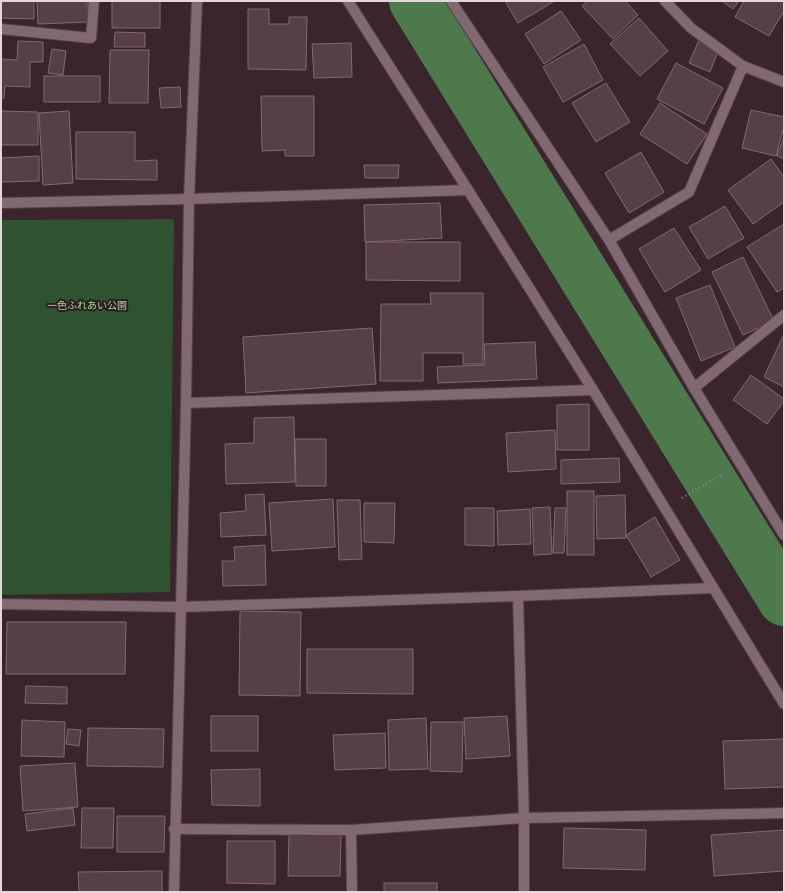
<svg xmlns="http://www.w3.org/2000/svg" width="785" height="893" viewBox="0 0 785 893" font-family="Overpass,'Noto Sans JP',sans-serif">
<rect width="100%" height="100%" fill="#3b252d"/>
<polygon fill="#2f5230" points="174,219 170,592 1,595 1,220"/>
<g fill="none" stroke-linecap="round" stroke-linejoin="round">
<polyline stroke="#4d794d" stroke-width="52" points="415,1 784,600"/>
</g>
<g fill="#573f48" stroke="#826872">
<polygon points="1,1 34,1 34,19 1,18"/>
<polygon points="37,1 87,1 88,22 38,24"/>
<rect x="112" y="1" width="48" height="27"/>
<polygon points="505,1 552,1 553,2 518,23"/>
<polygon points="588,1 625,1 638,15 613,39 582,6"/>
<polygon points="722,1 739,1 733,9"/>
<polygon points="744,1 784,1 784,11 769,36 735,17"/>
<polygon points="248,9 269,9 269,24 289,24 289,17 307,17 306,70 248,69"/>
<polygon points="561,11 581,40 544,64 525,34"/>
<polygon points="639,18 668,51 640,76 610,44"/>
<polygon points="115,32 145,33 145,47 114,47"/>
<polygon points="699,40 719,49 710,72 689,63"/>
<polygon points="18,41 43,42 43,62 30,62 30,87 5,86 4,98 1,98 1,59 17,60"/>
<polygon points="351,43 352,77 314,78 312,44"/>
<polygon points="584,44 603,80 563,102 543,67"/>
<polygon points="52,49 66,51 63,75 48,73"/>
<polygon points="110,50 149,50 148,103 109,103"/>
<polygon points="676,63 723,88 704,124 657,99"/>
<rect x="44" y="76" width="56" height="26"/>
<polygon points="606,83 630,122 596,142 572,103"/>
<polygon points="180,87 181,107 161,108 159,88"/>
<polygon points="261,96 314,96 314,156 285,156 285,150 262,151"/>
<polygon points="660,103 707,134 687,164 640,134"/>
<polygon points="751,110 784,117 784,126 776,156 742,148"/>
<polygon points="1,111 38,112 38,145 1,145"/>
<polygon points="69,111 73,183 43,185 39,113"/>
<polygon points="76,132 135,132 135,161 157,160 157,180 76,179"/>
<polygon points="784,137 784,159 777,156"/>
<polygon points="641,152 664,192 629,213 605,173"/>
<polygon points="39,156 39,181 1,182 1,158"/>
<polygon points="771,159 784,177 784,202 753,224 728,190"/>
<polygon points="364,165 399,165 398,178 365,178"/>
<polygon points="440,203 442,238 365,242 364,205"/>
<polygon points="725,206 744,238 708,259 689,227"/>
<polygon points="784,224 784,288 777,292 747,247"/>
<polygon points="674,228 701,270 665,292 639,249"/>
<polygon points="366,242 460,242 460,281 366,280"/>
<polygon points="743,257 774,321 743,335 712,272"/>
<polygon points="710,285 735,347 701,361 676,298"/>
<polygon points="430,293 483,293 483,364 463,364 463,353 423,353 423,381 380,381 381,304 431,304"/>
<polygon points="372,328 376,384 246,393 243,337"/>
<polygon points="784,334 784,387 764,377"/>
<polygon points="535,342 537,379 438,383 437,367 485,365 484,344"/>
<polygon points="751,375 784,399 784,401 767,424 733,400"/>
<polygon points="589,404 589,450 557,450 557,405"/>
<polygon points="294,417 295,482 226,484 225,444 254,443 254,418"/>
<polygon points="555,430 556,469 508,472 506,433"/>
<polygon points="295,439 326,439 326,486 296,486"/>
<polygon points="619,458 620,482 561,484 561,460"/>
<rect x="567" y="491" width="27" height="64"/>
<polygon points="264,494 266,535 221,537 220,513 246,511 245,495"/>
<polygon points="625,495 626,538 597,539 596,496"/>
<polygon points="333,499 335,547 272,551 269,503"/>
<polygon points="337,500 360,500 362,559 339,560"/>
<polygon points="364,503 395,503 394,543 364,542"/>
<polygon points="550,507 552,554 534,555 532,508"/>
<polygon points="465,508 494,508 494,546 465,545"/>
<polygon points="555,508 566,508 564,553 553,553"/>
<polygon points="530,509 531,544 498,545 497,511"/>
<polygon points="655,517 680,560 651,577 626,535"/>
<polygon points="265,545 266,585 223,586 222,561 235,561 234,547"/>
<polygon points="240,611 301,612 300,696 239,695"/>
<polygon points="7,622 126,622 125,674 6,674"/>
<polygon points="307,649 413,649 413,694 307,693"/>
<polygon points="26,686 67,687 67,704 25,703"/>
<rect x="211" y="716" width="47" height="35"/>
<polygon points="507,716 510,756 466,759 464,718"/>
<polygon points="426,718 428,769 389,770 388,720"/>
<polygon points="22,720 65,722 64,757 21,756"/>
<polygon points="431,722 463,722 462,772 430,771"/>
<polygon points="88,728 164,729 163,767 87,766"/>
<polygon points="68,729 81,730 79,746 66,744"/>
<polygon points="385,733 386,768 335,770 333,735"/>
<polygon points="784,739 784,787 725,789 723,741"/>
<polygon points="75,763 78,807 23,811 20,766"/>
<polygon points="260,769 260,806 212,805 211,770"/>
<polygon points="73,808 75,825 27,831 25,814"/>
<polygon points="82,808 114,808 113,848 81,848"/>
<polygon points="117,816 165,816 164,852 117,852"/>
<polygon points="564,828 646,830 645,870 563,868"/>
<polygon points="784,830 784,871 714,876 711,835"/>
<polygon points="289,834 341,835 340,876 288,876"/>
<polygon points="227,841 275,841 275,884 227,883"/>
<polygon points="162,871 162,892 79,892 78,872"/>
<rect x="384" y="883" width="53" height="9"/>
</g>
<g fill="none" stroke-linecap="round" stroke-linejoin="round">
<g stroke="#544148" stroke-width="12">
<g id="minor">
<polyline points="348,1 468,190 593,390 784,704"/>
<polyline points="451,1 609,240 694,388 784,535"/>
<polyline points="665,1 691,28 743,66"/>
<polyline points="1,29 91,38 94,1"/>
<polyline points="1,203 189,199 468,190"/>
<polyline points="609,240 689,192 743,66 784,82"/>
<polyline points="694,388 784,315"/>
<polyline points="186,403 593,390"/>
<polyline points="518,596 524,818 524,892"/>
<polyline points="1,604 182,607 518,596 712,588"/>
<polyline points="174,829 351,830 524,818 784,813"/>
<polyline points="351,830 352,892"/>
<polyline points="174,892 186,403 189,199 197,1"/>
</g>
</g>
<polyline stroke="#958289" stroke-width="2.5" stroke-dasharray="1 3" stroke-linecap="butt" points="682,498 723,474"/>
<use href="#minor" stroke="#826871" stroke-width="10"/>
</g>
<g text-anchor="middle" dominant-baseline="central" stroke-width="4" stroke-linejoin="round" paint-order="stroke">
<g font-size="10" fill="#9ddf9c" stroke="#301b23">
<text x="87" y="306">一色ふれあい公園</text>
</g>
</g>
<rect width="785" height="893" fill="none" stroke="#e5d6db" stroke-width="4"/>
</svg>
